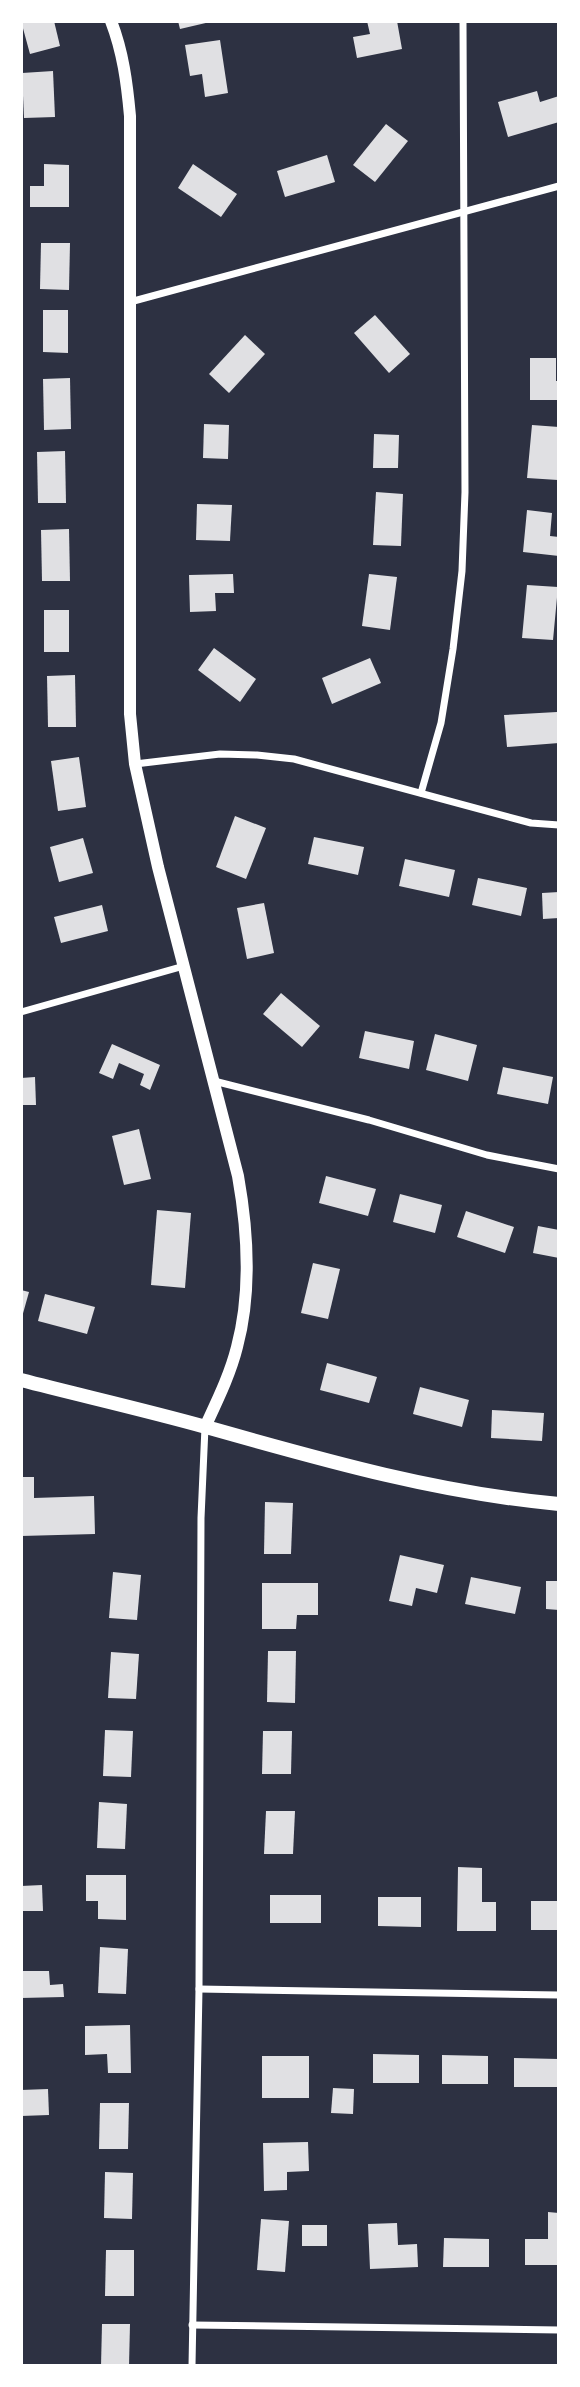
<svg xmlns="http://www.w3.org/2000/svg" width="580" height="2387" viewBox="0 0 580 2387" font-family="Lato,sans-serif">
<rect width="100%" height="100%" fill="#2d3142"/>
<g fill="#e0e0e3">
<polygon points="21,21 54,21 60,46 30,54"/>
<polygon points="178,21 209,21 210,22 180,29"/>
<polygon points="367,21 397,21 402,49 357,58 353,37 370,34"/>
<polygon points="220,40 228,93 205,97 202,74 190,76 185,45"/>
<polygon points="53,71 55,117 24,118 22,73"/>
<polygon points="537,91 540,102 559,96 559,122 508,137 498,102"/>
<polygon points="386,124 408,141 375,182 353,165"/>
<polygon points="327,155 335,182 285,197 277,171"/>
<polygon points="44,164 69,165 69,207 30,207 30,186 44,186"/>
<polygon points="193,164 237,194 221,217 178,188"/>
<polygon points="41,243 70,243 69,290 40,289"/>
<polygon points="43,310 68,310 68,353 43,352"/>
<polygon points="375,315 410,354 389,373 354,333"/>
<polygon points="245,335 265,354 229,393 209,374"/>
<polygon points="530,358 556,358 556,381 559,381 559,400 530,400"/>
<polygon points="70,378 71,429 44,430 43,379"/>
<polygon points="204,424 229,425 228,459 203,458"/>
<polygon points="532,425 559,427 558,480 527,478"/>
<polygon points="374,434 399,435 398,468 373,468"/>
<polygon points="65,451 66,503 38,503 37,452"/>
<polygon points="376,492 403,494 401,546 373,545"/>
<polygon points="197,504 232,505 230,541 196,540"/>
<polygon points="527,510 552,513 550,536 559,537 559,556 523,552"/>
<polygon points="69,529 70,581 42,581 41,530"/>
<polygon points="233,574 234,593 215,593 216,611 190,612 189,575"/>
<polygon points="369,574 397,577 390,630 362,626"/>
<polygon points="527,585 558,587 553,640 522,638"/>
<rect x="44" y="610" width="25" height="42"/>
<polygon points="214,648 256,679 240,702 198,670"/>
<polygon points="370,658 381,683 332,704 322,678"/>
<polygon points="75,675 76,727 48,727 47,676"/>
<polygon points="557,712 559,743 507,747 504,715"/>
<polygon points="79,757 86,807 58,811 51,761"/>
<polygon points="235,816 266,828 246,879 216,867"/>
<polygon points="314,837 364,847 358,875 308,864"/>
<polygon points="83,838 93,873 59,882 50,847"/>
<polygon points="405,859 455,870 449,897 399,886"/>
<polygon points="478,878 527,888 521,916 472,905"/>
<polygon points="559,892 559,918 543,919 542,893"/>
<polygon points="264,903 274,953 247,959 237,908"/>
<polygon points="102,905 108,931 61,943 54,917"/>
<polygon points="281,993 320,1026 302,1047 263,1014"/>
<polygon points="365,1031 414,1041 409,1069 359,1058"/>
<polygon points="435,1034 477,1045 468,1081 426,1070"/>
<polygon points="112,1044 160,1065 150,1090 140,1085 144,1074 119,1063 113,1079 99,1073"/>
<polygon points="503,1067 553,1077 548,1104 497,1094"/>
<polygon points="35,1077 36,1105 21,1105 21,1078"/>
<polygon points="139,1129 151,1179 124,1185 112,1136"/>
<polygon points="326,1176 376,1189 368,1216 319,1203"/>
<polygon points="400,1194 442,1205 435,1233 393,1222"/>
<polygon points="157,1210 191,1213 185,1288 151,1285"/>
<polygon points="466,1211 514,1227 505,1253 457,1237"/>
<polygon points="538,1226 559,1230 559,1258 533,1253"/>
<polygon points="313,1263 340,1269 328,1319 301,1313"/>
<polygon points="21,1290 29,1292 22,1317 21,1317"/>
<polygon points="45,1294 95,1307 87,1334 38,1321"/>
<polygon points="327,1363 377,1377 369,1403 320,1390"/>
<polygon points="420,1387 469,1400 462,1427 413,1414"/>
<polygon points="492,1410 544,1413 542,1441 491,1438"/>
<polygon points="21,1477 34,1477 34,1498 94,1496 95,1534 21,1536"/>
<polygon points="265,1502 293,1503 291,1554 264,1554"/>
<polygon points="400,1555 444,1565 437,1593 416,1588 412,1606 389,1601"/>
<polygon points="113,1572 141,1575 137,1620 109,1618"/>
<polygon points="471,1577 521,1587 515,1614 465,1604"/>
<polygon points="546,1581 559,1581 559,1610 546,1609"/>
<polygon points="262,1583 318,1583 318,1615 297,1615 296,1629 262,1629"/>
<polygon points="268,1651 296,1651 295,1703 267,1702"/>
<polygon points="111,1652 139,1654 136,1699 108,1698"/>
<polygon points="105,1730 133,1731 131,1777 103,1776"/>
<polygon points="263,1731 292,1731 291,1774 262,1774"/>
<polygon points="99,1802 127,1804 125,1849 97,1848"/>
<polygon points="266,1811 295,1811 293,1854 264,1854"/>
<polygon points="458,1867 482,1868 482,1902 496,1902 496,1931 457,1931"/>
<polygon points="86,1875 126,1875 126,1920 98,1919 98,1901 86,1901"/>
<polygon points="42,1885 43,1911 21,1911 21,1886"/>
<rect x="270" y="1895" width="51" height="28"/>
<polygon points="378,1897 421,1897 421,1927 378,1926"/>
<rect x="531" y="1901" width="28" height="29"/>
<polygon points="100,1947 128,1949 126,1994 98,1993"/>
<polygon points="21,1971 49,1971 50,1985 63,1984 64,1997 21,1998"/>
<polygon points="130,2025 131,2073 108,2073 107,2054 85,2055 85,2026"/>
<polygon points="373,2054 419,2055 419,2083 373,2083"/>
<polygon points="442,2055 488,2056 488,2084 442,2084"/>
<rect x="262" y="2056" width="47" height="42"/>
<polygon points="514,2058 559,2059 559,2087 514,2087"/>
<polygon points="333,2088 354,2089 353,2114 331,2113"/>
<polygon points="48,2089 49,2115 21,2116 21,2090"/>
<polygon points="100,2103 129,2103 128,2149 99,2149"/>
<polygon points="308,2142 309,2171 287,2172 287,2190 264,2191 263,2143"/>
<polygon points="105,2172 133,2173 132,2219 104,2218"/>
<polygon points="548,2212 559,2213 559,2265 525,2265 525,2239 548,2239"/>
<polygon points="261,2219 289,2221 285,2272 257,2270"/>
<polygon points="397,2223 398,2245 417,2244 418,2267 370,2269 368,2224"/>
<rect x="302" y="2225" width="25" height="21"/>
<polygon points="444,2238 489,2239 489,2267 443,2267"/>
<polygon points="106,2250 134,2250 134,2296 105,2296"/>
<polygon points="102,2324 130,2324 129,2366 101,2366"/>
</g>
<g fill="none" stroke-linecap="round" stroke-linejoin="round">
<g stroke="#fff" stroke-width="7">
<polyline points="130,302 559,186"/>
<polyline points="135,764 220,754 257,755 294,759 531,823 559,825"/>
<polyline points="421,793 441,723 453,649 462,571 465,492 463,21"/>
<polyline points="21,1012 184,966"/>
<polyline points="214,1081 369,1120 487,1155 559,1169"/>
<polyline points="199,1989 559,1995"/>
<polyline points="192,2325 559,2330"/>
<polyline points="192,2366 199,1989 201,1518 205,1427"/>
</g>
<path stroke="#fff" stroke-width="12" d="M111 21C123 52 127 83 130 116V714L135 764 158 867 238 1176C248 1232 252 1291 237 1347 230 1375 217 1401 205 1427"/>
<path stroke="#fff" stroke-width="14" d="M21 1380C83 1396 145 1410 206 1427 323 1460 438 1493 559 1504"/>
</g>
<rect width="580" height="2387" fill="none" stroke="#ffffff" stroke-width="46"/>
</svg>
